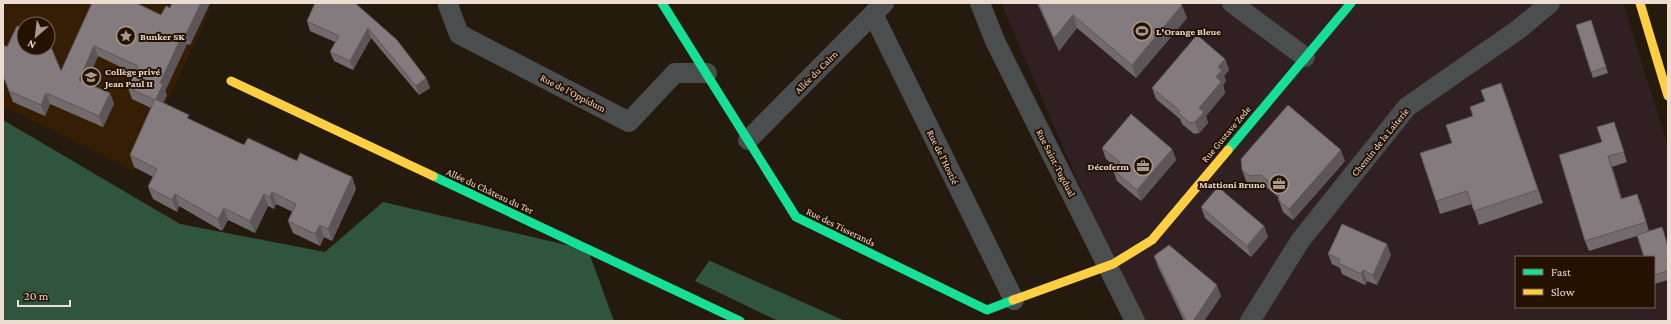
<svg xmlns="http://www.w3.org/2000/svg" width="1671" height="324" viewBox="0 0 1671 324" font-family="'Crimson Pro',serif">
<rect width="100%" height="100%" fill="#251a0e"/>
<path fill="#312022" fill-rule="evenodd" d="M1001 3H1623L1668 146V321H1138ZM1516 257H1654V307H1516Z"/>
<path fill="#361e04" fill-rule="evenodd" d="M3 3H199L211 9 134 171 3 106ZM24 24H48V48H24Z"/>
<g fill="#2f553e">
<polygon points="3,120 180,224 325,252 383,202 588,250 614,321 3,321"/>
<polygon points="709,261 710,261 845,321 778,321 695,281"/>
</g>
<g fill="none" stroke-linecap="round" stroke-linejoin="round">
<g stroke="#4b4e4f" stroke-width="20">
<polyline points="449,3 448,5 459,34 629,122 675,73 707,73"/>
<polyline points="980,3 995,41 1135,321"/>
<polyline points="1232,3 1305,57"/>
<polyline points="873,14 1014,300"/>
<polyline points="748,140 884,3"/>
<polyline points="1250,321 1300,241 1407,107 1519,29 1550,3"/>
</g>
<g stroke="#16e098" stroke-width="9">
<polyline points="662,3 796,217 987,310 1013,300"/>
<polyline points="1228,150 1351,3"/>
<polyline points="433,176 740,321"/>
</g>
<g stroke="#ffcf43" stroke-width="9">
<polyline points="1640,3 1668,96"/>
<polyline points="231,81 433,176"/>
<polyline points="1013,300 1113,264 1152,240 1228,150"/>
</g>
</g>
<g fill="#726a6d">
<polygon points="92,3 161,15 170,8 210,3 190,45 187,44 165,91 167,95 163,103 190,120 244,145 352,177 356,189 332,241 324,237 320,246 293,233 288,221 293,212 276,204 274,209 268,206 255,233 228,220 222,231 179,206 177,212 153,199 148,187 153,177 134,167 130,155 151,108 132,99 128,88 135,74 98,56 86,83 110,93 114,104 103,127 50,104 45,116 13,102 3,76 61,71"/>
<polygon points="355,3 426,78 430,88 419,95 371,38 353,70 334,61 330,52 335,42 310,31 307,21"/>
<polygon points="1037,3 1180,3 1187,18 1136,78 1077,28 1059,51"/>
<polygon points="1591,20 1608,73 1593,78 1591,72"/>
<polygon points="1225,59 1229,70 1224,76 1226,81 1223,85 1225,93 1206,116 1208,123 1199,133 1194,134 1182,124 1180,119 1156,99 1152,88"/>
<polygon points="1506,96 1543,203 1479,225 1472,204 1440,214 1436,201 1473,116"/>
<polygon points="1614,122 1627,162 1612,167 1622,199 1641,204 1649,231 1662,227 1668,245 1668,280 1654,284 1654,257 1637,236 1589,251 1585,241 1602,142"/>
<polygon points="1102,148 1172,149 1176,160 1141,201 1117,181 1113,170 1116,167 1106,159"/>
<polygon points="1345,161 1293,220 1283,212 1279,201 1278,197 1265,186 1254,187 1246,181 1242,170"/>
<polygon points="1201,207 1264,226 1268,237 1251,257 1205,218"/>
<polygon points="1328,254 1391,255 1377,285 1367,281 1365,285 1342,274 1340,268 1332,264"/>
<polygon points="1154,256 1221,296 1204,321 1184,321 1158,267"/>
</g>
<g fill="#5c5659">
<polygon points="201,3 210,3 190,45 186,34"/>
<polygon points="1182,5 1187,18 1136,78 1132,65"/>
<polygon points="1073,15 1077,28 1059,51 1054,38"/>
<polygon points="368,28 371,38 353,70 350,61"/>
<polygon points="183,33 187,44 165,91 167,95 159,111 155,100 160,83"/>
<polygon points="94,46 98,56 83,91 79,80"/>
<polygon points="1225,59 1229,70 1224,76 1226,81 1223,85 1225,93 1206,116 1208,123 1199,133 1195,122 1199,108 1216,77 1218,67"/>
<polygon points="426,78 430,88 419,95 416,86"/>
<polygon points="46,93 50,104 45,116 41,105"/>
<polygon points="110,93 114,104 103,127 99,116"/>
<polygon points="1172,149 1176,160 1141,201 1137,190"/>
<polygon points="1341,150 1345,161 1293,220 1289,209"/>
<polygon points="1608,156 1612,167 1625,209 1621,199"/>
<polygon points="352,177 356,189 332,241 328,229"/>
<polygon points="272,192 276,204 274,209 270,197"/>
<polygon points="175,194 179,206 177,212 172,200"/>
<polygon points="264,194 268,206 255,233 250,221"/>
<polygon points="1637,194 1641,204 1649,232 1646,222"/>
<polygon points="224,208 228,220 222,231 218,219"/>
<polygon points="320,225 324,237 320,246 315,234"/>
<polygon points="1264,226 1268,237 1251,257 1247,246"/>
<polygon points="1387,244 1391,255 1377,285 1373,275"/>
<polygon points="1363,270 1367,281 1365,285 1361,274"/>
<polygon points="1217,285 1221,296 1204,321 1193,321"/>
</g>
<g fill="#847b7f" stroke="#5c5659">
<polygon points="92,3 136,3 161,15 166,6 170,8 172,3 201,3 186,34 183,33 160,83 163,84 156,99 155,99 155,100 128,88 138,66 94,46 79,80 110,93 99,116 46,93 41,105 9,91 3,75 3,45 7,47 17,26 24,29 24,48 48,48 48,40 61,71"/>
<polygon points="315,3 355,3 397,40 426,78 416,86 368,28 350,61 330,52 339,36 307,21"/>
<polygon points="1038,3 1180,3 1182,5 1132,65 1073,15 1054,38"/>
<polygon points="1591,20 1606,67 1591,72 1576,25"/>
<polygon points="1197,35 1225,59 1218,67 1222,70 1216,77 1221,82 1199,108 1204,112 1195,122 1190,123 1178,113 1180,111 1152,88"/>
<polygon points="1501,83 1538,190 1474,211 1467,191 1436,201 1420,153 1452,143 1446,125 1473,116 1470,107 1485,101 1481,90"/>
<polygon points="155,99 189,115 187,118 244,145 248,138 297,161 300,153 352,177 328,229 320,225 315,234 288,221 296,204 272,192 270,197 264,194 250,221 224,208 218,219 175,194 172,200 148,187 157,169 130,155"/>
<polygon points="1288,105 1341,150 1289,209 1279,201 1278,189 1261,175 1250,176 1242,170 1241,159"/>
<polygon points="1131,114 1172,149 1137,190 1113,170 1120,162 1102,148"/>
<polygon points="1614,122 1624,152 1608,156 1621,199 1637,194 1646,222 1585,241 1559,155 1602,142 1597,127"/>
<polygon points="1218,187 1264,226 1247,246 1201,207"/>
<polygon points="1342,224 1387,244 1373,275 1363,270 1361,274 1338,263 1340,259 1328,254"/>
<polygon points="1662,227 1668,247 1668,256 1667,261 1668,265 1668,271 1654,275 1654,257 1644,257 1637,235"/>
<polygon points="1169,245 1217,285 1193,321 1186,321 1154,256"/>
</g>
<defs>
<g id="stadium-ring" transform="scale(1)"><circle r="9.5" fill="#251100" stroke="#a6998c" stroke-width="1.5"/><path d="M0-5a6.5 5 0 1 0 0 10a6.5 5 0 1 0 0-10ZM-3.5-1.8h7v3.6h-7Z" fill="#a6998c"/></g>
<g id="sight-ring" transform="scale(1)"><circle r="9.5" fill="#251100" stroke="#a6998c" stroke-width="1.5"/><path d="M0-6L1.8-2.2L6-1.7L2.9 1.2L3.7 5.4L0 3.3L-3.7 5.4L-2.9 1.2L-6-1.7L-1.8-2.2Z" fill="#a6998c"/></g>
<g id="school-ring" transform="scale(1)"><circle r="9.5" fill="#251100" stroke="#a6998c" stroke-width="1.5"/><path d="M0-5L7-2L0 1L-7-2ZM-4 1L0 2.5L4 1V4Q0 6-4 4Z" fill="#a6998c"/></g>
<g id="office-ring" transform="scale(1)"><circle r="9.5" fill="#251100" stroke="#a6998c" stroke-width="1.5"/><path d="M-6-3h4V-5.5h4V-3h4V5H-6ZM-1-4.5V-3h2v-1.5ZM-6 0V1H6V0Z" fill="#a6998c"/></g>
</defs>
<g fill-rule="evenodd">
<use href="#stadium-ring" x="1142" y="31"/>
<use href="#sight-ring" x="126" y="36"/>
<use href="#school-ring" x="91" y="77"/>
<use href="#office-ring" x="1143" y="166"/>
<use href="#office-ring" x="1279" y="184"/>
</g>
<g text-anchor="middle" dominant-baseline="central" stroke-width="4" stroke-linejoin="round" paint-order="stroke">
<g font-size="10" font-weight="bold" fill="#ecddd0" stroke="#251100" text-anchor="start">
<text x="1156" y="31">L'Orange Bleue</text>
<text x="140" y="36">Bunker SK</text>
<text x="105" y="71">Collège privé<tspan x="105" dy="12">Jean Paul II</tspan></text>
<text x="1129" y="166" text-anchor="end">Décoferm</text>
<text x="1265" y="184" text-anchor="end">Mattioni Bruno</text>
</g>
<g font-size="10" fill="#ecddd0" stroke="#251100">
<text transform="translate(816 72) rotate(-45)">Allée du Cairn</text>
<text transform="translate(573 93) rotate(27)">Rue de l'Oppidum</text>
<text transform="translate(1226 134) rotate(-50)">Rue Gustave Zede</text>
<text transform="translate(1380 142) rotate(-51)">Chemin de la Laiterie</text>
<text transform="translate(943 157) rotate(64)">Rue de l'Hostié</text>
<text transform="translate(1056 163) rotate(63)">Rue Saint-Tugdual</text>
<text transform="translate(490 191) rotate(25)">Allée du Château du Ter</text>
<text transform="translate(841 227) rotate(26)">Rue des Tisserands</text>
</g>
</g>
<rect width="1671" height="324" fill="none" stroke="#ecddd0" stroke-width="8"/>
<rect x="1515" y="256" width="140" height="52" fill="#251100" stroke="#756353"/>
<rect x="1523" y="269" width="20" height="6" fill="#16e098" stroke="#756353"/>
<text x="1551" y="276" font-size="12" fill="#ecddd0">Fast</text>
<rect x="1523" y="289" width="20" height="6" fill="#ffcf43" stroke="#756353"/>
<text x="1551" y="296" font-size="12" fill="#ecddd0">Slow</text>
<g transform="translate(36 36) rotate(208)"><circle r="19" fill="#251100" stroke="#756353"/>
<path d="M0-3L7 15L0 10L-7 15Z" fill="#a6998c"/>
<text y="-6" font-size="11" font-weight="bold" text-anchor="middle" fill="#ecddd0">N</text>
</g>
<path d="M18 300v6h52v-6" fill="none" stroke="#ecddd0" stroke-width="2"/>
<text x="24" y="300" font-size="12" fill="#ecddd0" stroke="#251100" stroke-width="3" paint-order="stroke">20 m</text>
</svg>
